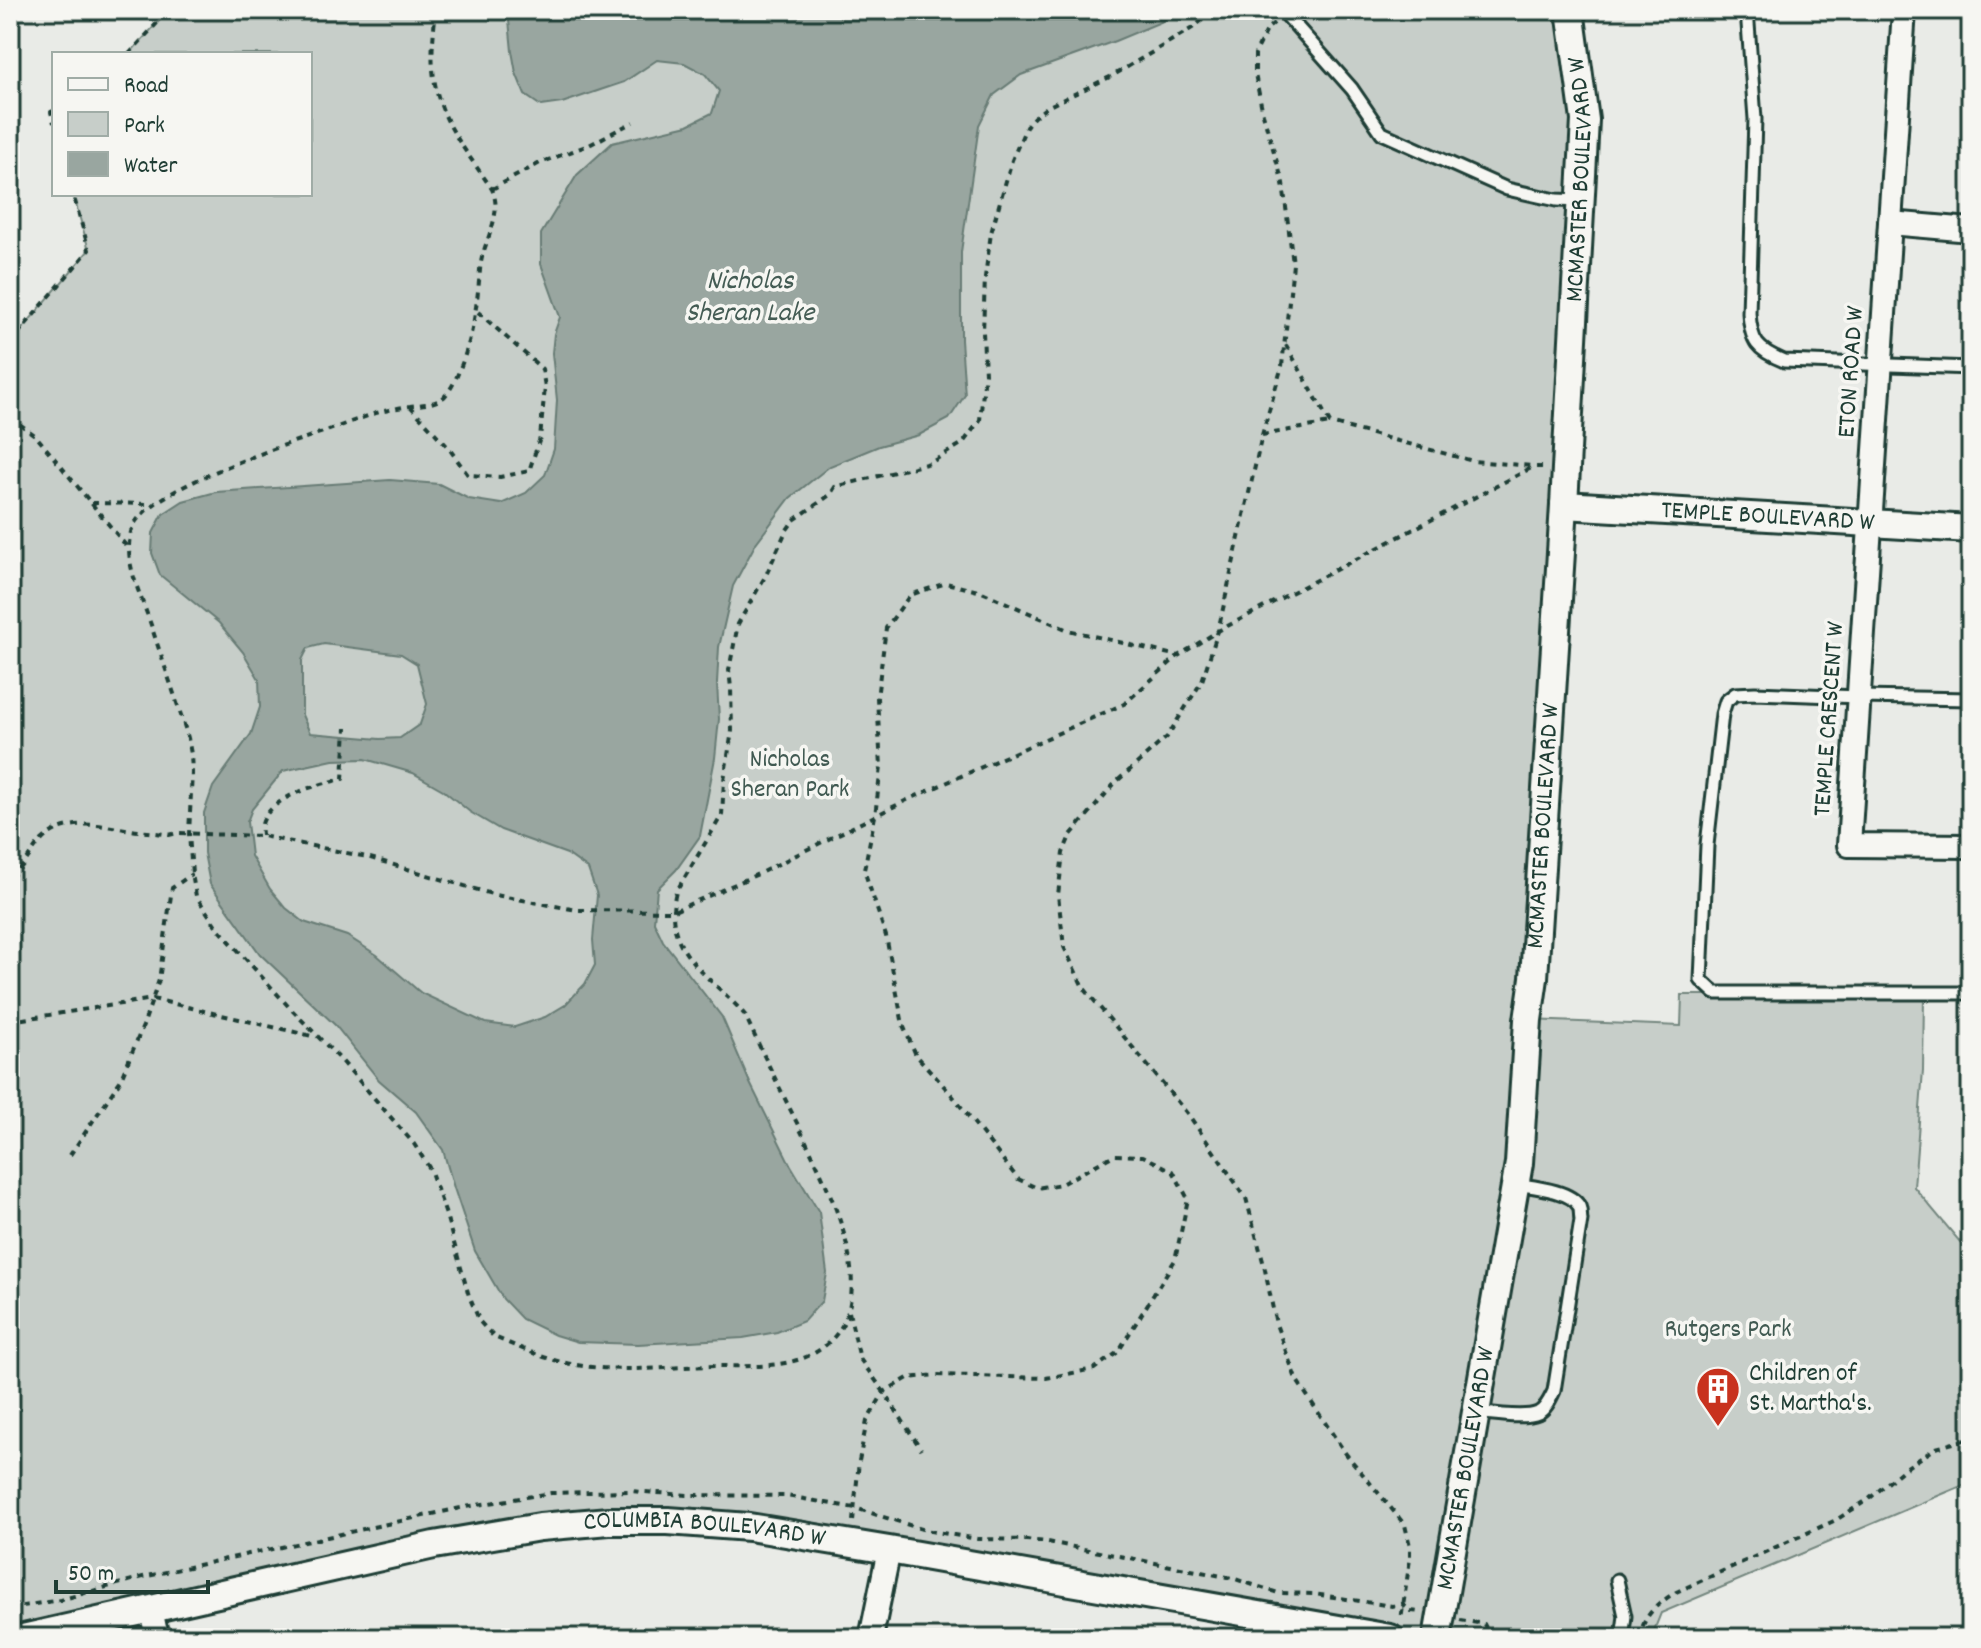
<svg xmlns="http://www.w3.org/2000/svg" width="1981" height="1648" viewBox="0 0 1981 1648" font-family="Dekko,sans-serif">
<rect width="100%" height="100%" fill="#e9ebe7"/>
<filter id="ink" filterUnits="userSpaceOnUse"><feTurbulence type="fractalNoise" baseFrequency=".0125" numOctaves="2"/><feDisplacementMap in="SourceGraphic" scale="16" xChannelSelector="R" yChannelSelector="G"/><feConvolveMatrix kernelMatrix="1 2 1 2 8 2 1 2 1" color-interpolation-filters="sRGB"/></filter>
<g filter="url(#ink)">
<polygon fill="#c7cec9" stroke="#73867e" stroke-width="2" points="169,10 1566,10 1585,120 1529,1020 1681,1026 1682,995 1924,995 1923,1070 1914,1187 1971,1255 1971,1482 1661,1613 1651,1638 1390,1638 749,1527 540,1527 23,1638 10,1638 10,343 89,250 73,194 310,194 310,54 129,54"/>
<path fill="#99a6a0" stroke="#687c75" stroke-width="2" fill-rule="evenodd" d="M512 10H1176L1161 22 1115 41 1021 75 994 95 979 125 961 252V340L965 395 949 419 919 435 879 446 830 466 790 498 756 543 733 586 719 647 717 683 719 719 715 758 700 836 676 870 657 889 654 922 663 941 722 1017 750 1083 790 1164 819 1212 827 1273 822 1301 804 1321 777 1332 743 1338 638 1344 578 1342 555 1335 522 1319 503 1299 475 1251 454 1188 443 1150 416 1112 379 1080 335 1025 260 954 210 884 204 853V813L213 787 251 734 260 707 259 679 243 652 219 623 160 575 152 553 153 533 163 514 183 501 216 492 390 480 439 484 469 499 501 504 526 493 545 475 554 449 557 400 552 353 554 334 560 317 541 264V234L577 175 612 143 688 125 712 113 719 91 705 74 684 63 657 60 624 82 562 103 541 106 525 95 516 73 512 51 509 20ZM324 644 401 654 417 664 427 704 420 724 400 738 380 739 310 733 302 715V660L308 648ZM365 759 413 773 443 790 470 812 501 830 567 854 588 869 597 895 593 940 595 965 585 984 565 1005 545 1017 515 1027 485 1023 421 993 377 955 347 936 304 922 286 908 270 889 251 856 247 822 252 809 283 771 333 760Z"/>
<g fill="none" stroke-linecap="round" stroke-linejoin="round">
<g stroke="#1f3d34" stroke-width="17">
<g id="service">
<polyline points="1282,10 1352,89 1382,133 1507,189 1556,200 1581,201"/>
<path d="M1747 10 1755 119 1749 313C1751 342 1757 350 1784 361L1971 368"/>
<polyline points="1971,699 1859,697 1755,693 1735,694 1726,701 1722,714 1707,845 1701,980 1715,993 1971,993"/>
<path d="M1477 1412C1493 1414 1525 1419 1538 1413 1546 1409 1550 1399 1554 1391L1581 1220C1580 1215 1581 1210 1579 1206 1570 1190 1532 1187 1515 1184"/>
<polyline points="1617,1580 1625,1616 1622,1638"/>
</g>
</g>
<g stroke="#1f3d34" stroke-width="28">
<g id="minor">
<polyline points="1904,10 1849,845 1971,846"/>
<polyline points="1890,223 1971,230"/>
<polyline points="151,1609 157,1638"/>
<polyline points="871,1638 889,1550"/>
</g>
</g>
<g stroke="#1f3d34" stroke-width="32">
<g id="tertiary">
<path id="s1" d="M1564 505 1971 529"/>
<path id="s2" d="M23 1638 434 1545 540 1527 609 1521H668L749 1527 889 1550 1390 1638"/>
<path id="s3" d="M1437 1638 1519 1163 1528 1020 1534 978 1564 505 1585 120 1570 10"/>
</g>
</g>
<g stroke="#1f3d34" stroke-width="4" stroke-dasharray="6 6" stroke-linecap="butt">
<path d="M437 10C434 20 434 31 433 41 428 107 457 138 492 189 504 218 482 241 480 270 477 306 473 337 459 371 456 379 451 390 444 397 434 405 422 404 410 406 400 407 390 410 380 412 363 417 346 424 329 430 288 444 145 489 132 529 121 560 143 599 152 628 164 665 177 701 188 738L191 754 192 772 189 834 192 874 196 896 217 927 289 1007 341 1060 414 1144 430 1169 446 1215 469 1296 480 1322 494 1337C516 1346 539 1357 562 1362 612 1374 664 1367 714 1366 747 1366 787 1369 816 1352 893 1305 826 1184 798 1125 780 1089 762 1052 745 1015 713 977 660 952 676 892L722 815 724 780 732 731 731 688 729 670 738 624 766 575 786 531 794 520 830 495 835 487 930 463 963 443 980 420 985 374 983 332 985 277 991 233 1012 160 1027 125 1034 117 1047 107 1112 76 1156 50 1194 27 1214 10"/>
<polyline points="1274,23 1268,28 1255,54 1255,74 1263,114 1283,183 1293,264 1282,366 1262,435 1218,631 1202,681 1167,737 1115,783 1070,836 1063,853 1058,895 1064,947 1083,987 1190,1117 1246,1198 1264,1265 1276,1324 1296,1379 1346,1454 1405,1525 1410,1546 1410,1559 1401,1620"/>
<polyline points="129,54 169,10"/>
<polyline points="54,111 51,112 54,123"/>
<polyline points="492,189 540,163 589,145 633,122"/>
<polyline points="10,343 89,250 73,194"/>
<polyline points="1286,345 1330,423 1473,461 1531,466"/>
<polyline points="410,406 448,447 468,475 500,477 529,471 540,438 545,387 542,369 477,311"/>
<polyline points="10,417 36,436 128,548"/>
<polyline points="1262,435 1330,423"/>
<polyline points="92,503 151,504"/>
<path d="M262 836C262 832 261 828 262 824 270 796 319 784 343 779L346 728"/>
<path d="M10 877C25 867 30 852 42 840 67 815 108 827 138 831 148 832 159 833 169 835L177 833 262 836 367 857 495 895 577 910 674 911 758 874 905 801 1124 704 1178 656 1218 631 1533 467H1543"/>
<polyline points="10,1021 153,999 316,1037"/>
<polyline points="70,1155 120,1081 143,1026 159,980 172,888 192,874"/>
<polyline points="849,1312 860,1359 884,1392 921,1449"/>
<polyline points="853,1521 859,1461 867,1421 884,1392 908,1378 936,1375 1046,1378 1094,1369 1118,1352 1175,1260 1188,1199 1173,1171 1143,1156 1114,1155 1061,1184 1037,1188 1018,1179 951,1094 916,1055 903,1025 886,936 864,870 875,816 881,767 877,698 886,628 910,595 946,583 982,592 1068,630 1178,656"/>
<polyline points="10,1608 60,1600 143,1577 465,1507 551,1493 630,1491 687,1495 787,1496 855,1508 925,1530 978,1539 1026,1540 1048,1542 1232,1578 1278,1593 1314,1594 1392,1606 1402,1604 1411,1611 1420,1612"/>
<polyline points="1460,1620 1484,1624 1486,1628 1531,1638"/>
<path d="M1639 1638C1645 1614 1654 1607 1674 1593L1836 1520 1869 1499 1904 1469 1936 1448 1971 1438"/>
</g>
<use href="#service" stroke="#f6f6f2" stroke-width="11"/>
<use href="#minor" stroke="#f6f6f2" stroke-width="22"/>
<use href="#tertiary" stroke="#f6f6f2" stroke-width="26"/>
</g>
</g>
<defs>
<g id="building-pin" transform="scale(2.3)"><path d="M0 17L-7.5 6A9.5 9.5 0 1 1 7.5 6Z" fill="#c8321e" stroke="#f6f6f2"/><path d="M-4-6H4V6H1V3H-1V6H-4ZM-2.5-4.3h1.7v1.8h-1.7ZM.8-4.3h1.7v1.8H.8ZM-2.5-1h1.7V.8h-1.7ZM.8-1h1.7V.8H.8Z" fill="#fff"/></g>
</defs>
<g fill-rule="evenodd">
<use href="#building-pin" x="1718" y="1389"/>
</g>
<g text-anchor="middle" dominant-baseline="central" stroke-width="7" stroke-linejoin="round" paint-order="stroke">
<g font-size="26" fill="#1f3d34" stroke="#f6f6f2">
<text stroke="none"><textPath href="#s3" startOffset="1468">MCMASTER BOULEVARD W</textPath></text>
<text transform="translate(1852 372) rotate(-86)">ETON ROAD W</text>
<text stroke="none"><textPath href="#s1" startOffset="204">TEMPLE BOULEVARD W</textPath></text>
<text transform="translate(1830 719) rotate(-86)">TEMPLE CRESCENT W</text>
<text stroke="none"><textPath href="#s3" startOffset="820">MCMASTER BOULEVARD W</textPath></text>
<text stroke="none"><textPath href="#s3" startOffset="172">MCMASTER BOULEVARD W</textPath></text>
<text stroke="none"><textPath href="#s2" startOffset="694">COLUMBIA BOULEVARD W</textPath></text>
</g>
<g font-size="26" fill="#415a52" stroke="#f6f6f2">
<text x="790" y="760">Nicholas<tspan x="790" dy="30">Sheran Park</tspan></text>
<text x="1728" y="1330">Rutgers Park</text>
</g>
<g font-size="26" fill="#1f3d34" stroke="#f6f6f2" text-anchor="start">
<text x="1749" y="1374">Children of<tspan x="1749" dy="30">St. Martha's.</tspan></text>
</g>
<g font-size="28" font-style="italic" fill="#445c54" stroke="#f6f6f2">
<text x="750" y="283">Nicholas<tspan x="750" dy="32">Sheran Lake</tspan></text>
</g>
</g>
<rect width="1981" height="1648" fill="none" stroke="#f6f6f2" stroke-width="40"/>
<rect x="20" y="20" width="1941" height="1608" fill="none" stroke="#1f3d34" stroke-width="3" filter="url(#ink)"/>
<rect x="52" y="52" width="260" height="144" fill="#f6f6f2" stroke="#a0aca6" stroke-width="2"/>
<rect x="68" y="78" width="40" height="12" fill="#f6f6f2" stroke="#a0aca6" stroke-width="2"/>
<text x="124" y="92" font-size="24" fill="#1f3d34">Road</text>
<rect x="68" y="112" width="40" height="24" fill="#c7cec9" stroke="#a0aca6" stroke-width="2"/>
<text x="124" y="132" font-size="24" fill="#1f3d34">Park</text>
<rect x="68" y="152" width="40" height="24" fill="#99a6a0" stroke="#a0aca6" stroke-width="2"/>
<text x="124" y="172" font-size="24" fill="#1f3d34">Water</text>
<path d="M56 1580v12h152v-12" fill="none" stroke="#1f3d34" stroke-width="4"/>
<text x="68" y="1580" font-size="24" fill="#1f3d34" stroke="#f6f6f2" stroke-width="6" paint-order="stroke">50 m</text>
</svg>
